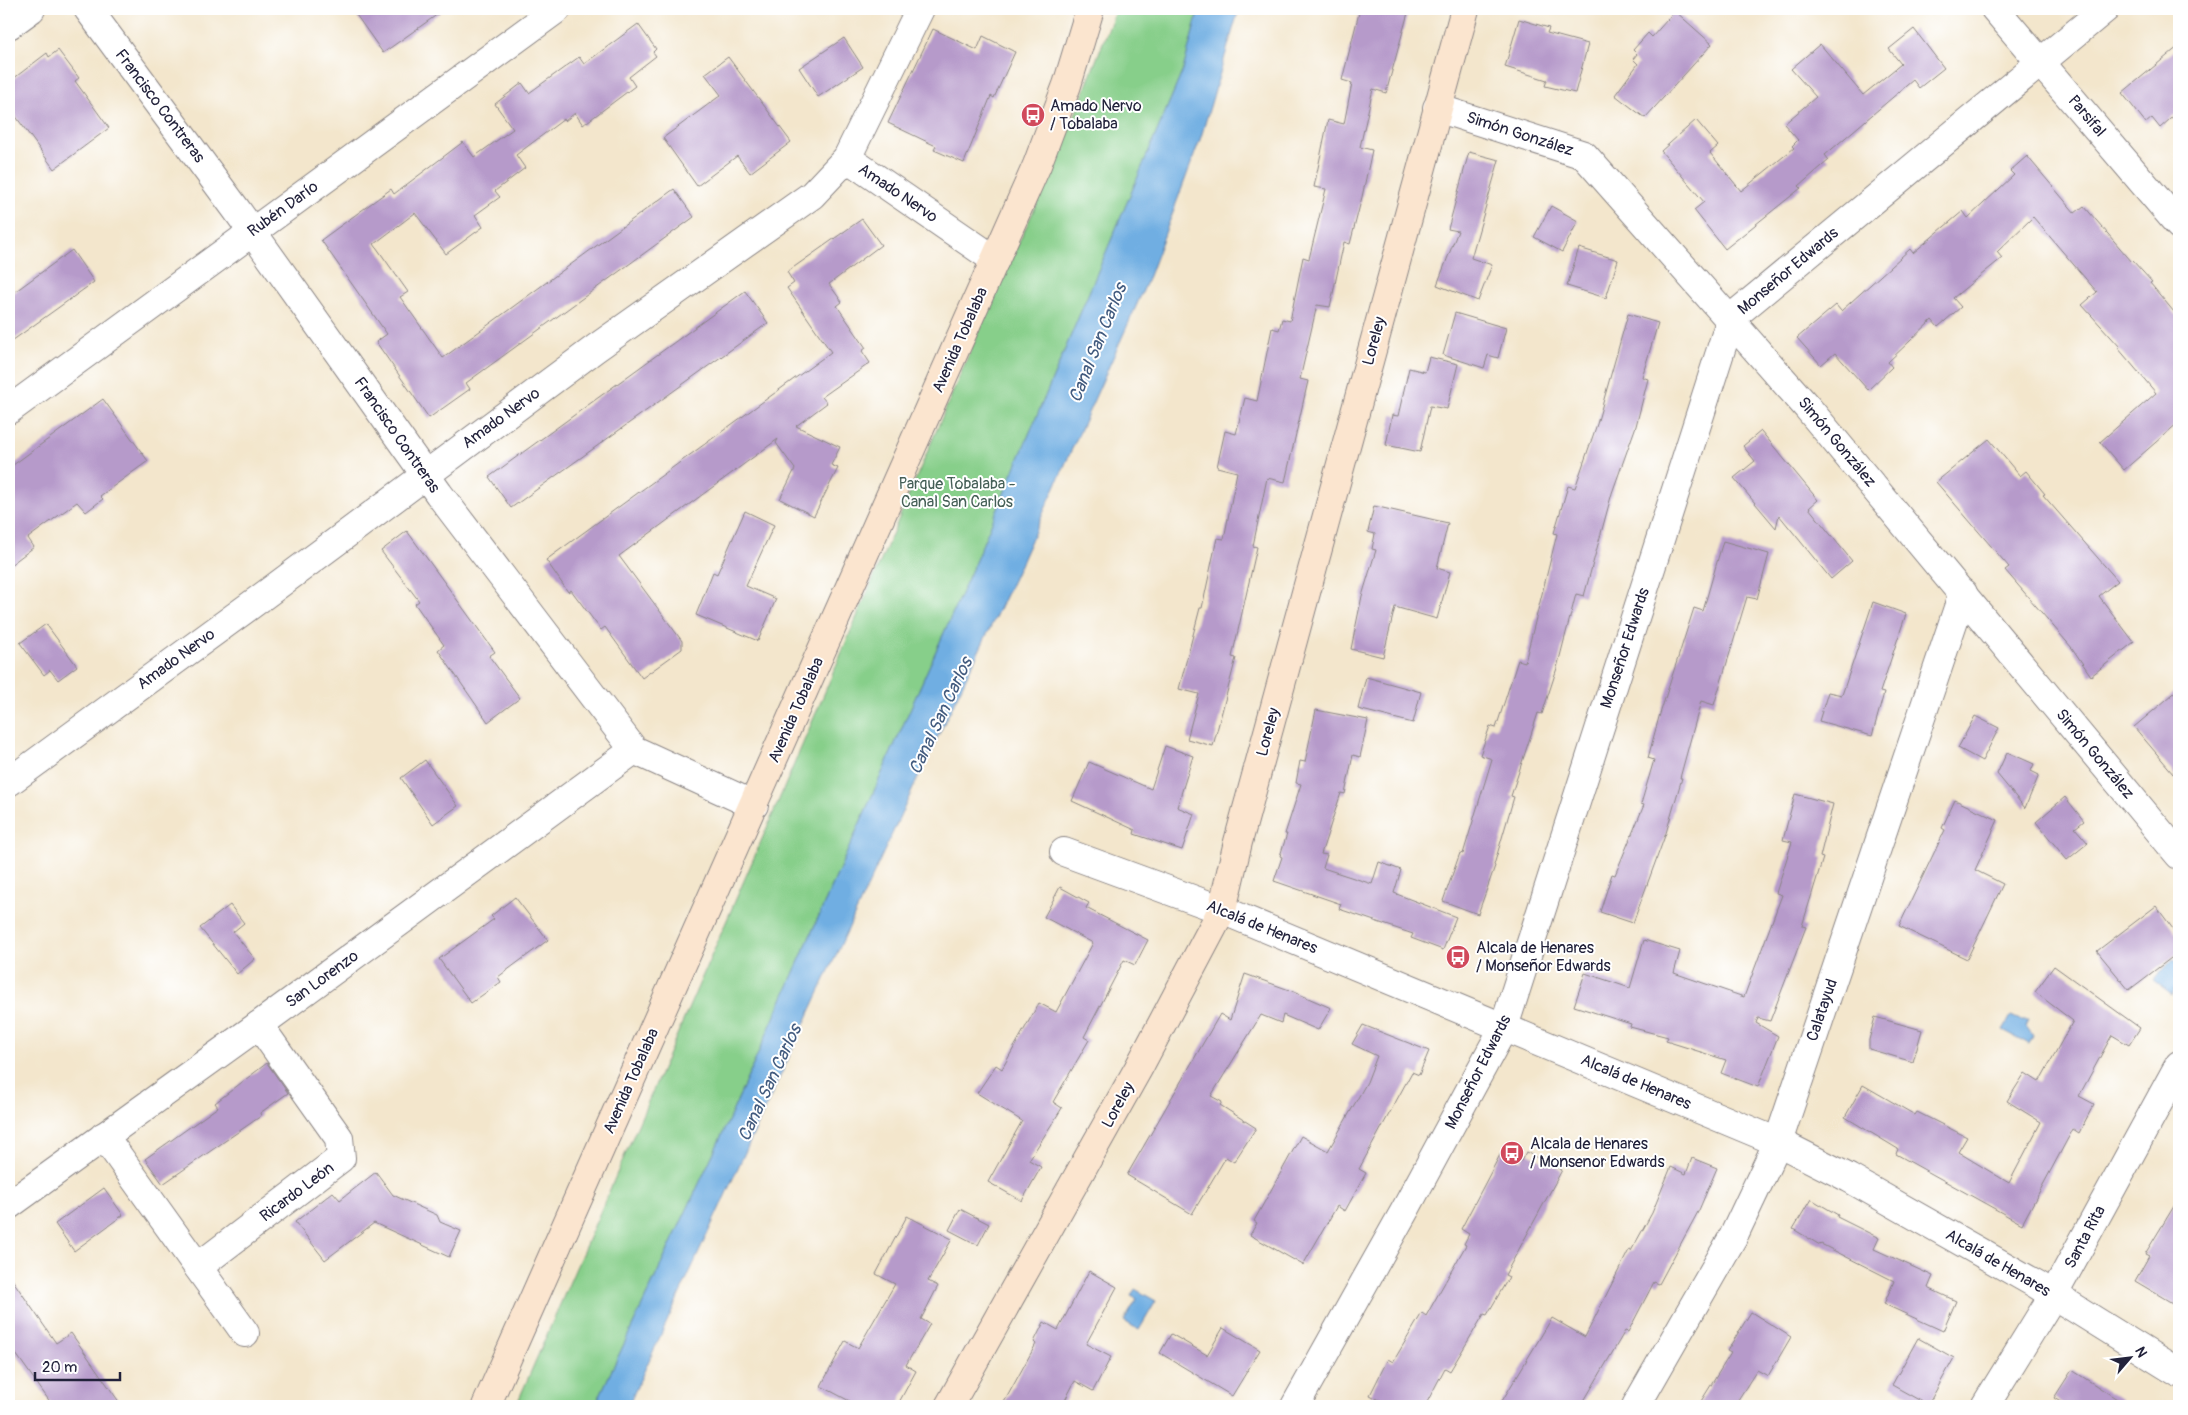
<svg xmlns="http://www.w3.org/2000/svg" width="2188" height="1415" viewBox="0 0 2188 1415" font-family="Pangolin,sans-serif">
<rect width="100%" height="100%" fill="#fff"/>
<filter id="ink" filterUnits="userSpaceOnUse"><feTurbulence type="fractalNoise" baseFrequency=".02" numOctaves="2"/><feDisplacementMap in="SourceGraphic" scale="10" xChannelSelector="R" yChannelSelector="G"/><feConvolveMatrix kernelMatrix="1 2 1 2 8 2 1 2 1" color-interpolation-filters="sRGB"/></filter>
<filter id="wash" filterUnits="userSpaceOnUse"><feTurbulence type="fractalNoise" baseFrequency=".0096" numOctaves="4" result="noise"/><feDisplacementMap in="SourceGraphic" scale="20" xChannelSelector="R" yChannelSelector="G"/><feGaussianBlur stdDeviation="1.12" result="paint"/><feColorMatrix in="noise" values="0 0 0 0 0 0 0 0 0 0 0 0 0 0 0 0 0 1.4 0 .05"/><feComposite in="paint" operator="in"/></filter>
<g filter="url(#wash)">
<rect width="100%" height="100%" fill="#f3e6cc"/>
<polygon fill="#87cf8a" stroke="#547862" points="1116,9 1199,9 1183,70 973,567 727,1124 595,1406 516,1406 772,816 995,293 1058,159"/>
<g fill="#6faee2" stroke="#48688e">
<polygon points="1199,9 1239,9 1201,137 1146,284 1015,576 916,782 628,1406 595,1406 727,1124 973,567 1183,70"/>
<polygon points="2173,959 2179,963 2179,979 2172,995 2153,981"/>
<polygon points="2011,1016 2020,1020 2029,1020 2026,1026 2033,1036 2029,1044 2003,1030"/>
<polygon points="1135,1289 1156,1301 1139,1330 1124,1321 1137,1299 1131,1296"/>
</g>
<g id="blocks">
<g fill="#b69aca">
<polygon points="352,9 445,9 383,53"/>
<polygon points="1360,9 1409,9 1386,93 1373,89 1360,147 1372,150 1362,197 1350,244 1344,242 1330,307 1317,305 1300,379 1308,381 1285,482 1267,478 1253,546 1257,547 1232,657 1236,658 1213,746 1187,739 1199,694 1179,689 1200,608 1202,608 1217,538 1224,539 1237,472 1217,467 1225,431 1236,434 1245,398 1257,401 1272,328 1279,330 1282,319 1290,321 1303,257 1309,259 1326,189 1314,187 1328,120 1344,124 1352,83 1342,80"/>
<polygon points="1675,11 1712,44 1645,118 1615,95 1638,64 1633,59 1637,54 1633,50 1648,33 1652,37"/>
<polygon points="1519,19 1549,28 1547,33 1588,44 1575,93 1545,86 1547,80 1505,67"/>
<polygon points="638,24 656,49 653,52 656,56 629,77 635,86 583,125 575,113 565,121 564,119 516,155 525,168 495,191 500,197 475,215 483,227 446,254 415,213 374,244 408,292 400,297 443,358 674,189 694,217 466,383 470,389 429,418 376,342 387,334 321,240 391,189 394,194 463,142 474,157 513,129 495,104 522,83 529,93 579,57 584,64"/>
<polygon points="933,29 977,50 983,36 1015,52 994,98 991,96 964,163 934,150 936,146 888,123"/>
<polygon points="1914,29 1944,68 1919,88 1913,80 1825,155 1829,160 1799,186 1801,188 1725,249 1694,210 1704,202 1661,151 1696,120 1718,146 1710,153 1741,191 1794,148 1792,146 1798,140 1784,124 1816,97 1791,69 1820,44 1863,95 1901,64 1889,49"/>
<polygon points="844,38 863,67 818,97 799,68"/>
<polygon points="2179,46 2179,111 2160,128 2152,118 2146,123 2122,93"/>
<polygon points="58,50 79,78 75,81 109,128 54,169 9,107 9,82 47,53 49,57"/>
<polygon points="728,57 791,142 750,173 737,156 697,186 663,138 721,95 705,74"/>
<polygon points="1469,152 1499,160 1471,258 1492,265 1478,301 1437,285 1458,231 1448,229"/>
<polygon points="2027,156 2075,213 2084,206 2132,262 2133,261 2152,282 2150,283 2179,318 2179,422 2124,470 2100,442 2156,393 2118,348 2120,347 2082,305 2097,292 2033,217 1997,252 2002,258 1953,298 1961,307 1938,327 1932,320 1888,362 1892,367 1868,390 1835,353 1821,365 1797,338 1836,305 1841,311 1910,249 1913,253 1963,211 1968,218 2014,175 2010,171"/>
<polygon points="1551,206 1578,221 1562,252 1534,237"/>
<polygon points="862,219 881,245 829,284 842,302 837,306 866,348 862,351 870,363 822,397 827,403 796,426 840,447 831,465 838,468 814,516 780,499 795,469 776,443 778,439 619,556 682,641 682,649 642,678 605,627 601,630 571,590 568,592 546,560 831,352 787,288 794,283 787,272"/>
<polygon points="1579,248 1618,260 1606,298 1567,286"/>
<polygon points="72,250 94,282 9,343 9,296"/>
<polygon points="745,291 768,323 511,508 489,477"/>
<polygon points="1455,313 1506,328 1498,358 1488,355 1484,368 1443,355"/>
<polygon points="1628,314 1658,323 1642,377 1648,379 1636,426 1612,493 1584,596 1576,594 1557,668 1542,714 1538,713 1511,796 1514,797 1494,865 1495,866 1478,914 1443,901 1460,853 1463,854 1492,759 1480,755 1490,726 1496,728 1518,660 1525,662 1557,534 1554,533 1568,486 1575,488 1597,424"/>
<polygon points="1429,357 1458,364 1447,409 1430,406 1420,452 1386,445 1392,415 1398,416 1409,368 1425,372"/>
<polygon points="103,399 148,461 100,496 103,499 86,512 77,502 28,538 34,547 9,566 9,468"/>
<polygon points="1761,431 1818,500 1809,508 1852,561 1831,579 1779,515 1776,528 1734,478 1755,461 1743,446"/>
<polygon points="1989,439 2020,476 2026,471 2045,494 2043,495 2118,581 2099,596 2134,642 2091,676 2072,648 2005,570 2009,567 1936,482"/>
<polygon points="1374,506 1448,523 1437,568 1450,572 1437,619 1395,607 1383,657 1351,649 1362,596 1376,550 1372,549 1375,534 1368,532"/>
<polygon points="745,511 774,525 746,586 776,599 758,641 696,615 713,572 717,574"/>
<polygon points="407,531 495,652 489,656 520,698 488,722 438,650 444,645 415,604 419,601 381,551"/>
<polygon points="1723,541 1769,554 1757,599 1747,597 1714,705 1701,701 1680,778 1682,778 1666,833 1633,923 1600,912 1612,874 1615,875 1644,805 1641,804 1654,760 1648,758 1659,717 1694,608 1703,611"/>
<polygon points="1873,602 1906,614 1880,692 1884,693 1872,736 1819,721 1828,692 1842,695"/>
<polygon points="46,624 77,666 58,680 50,670 44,675 20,643"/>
<polygon points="1366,677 1421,692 1413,723 1358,709"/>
<polygon points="2179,689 2179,780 2134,727"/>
<polygon points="1316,710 1368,720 1360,757 1353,755 1345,794 1341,793 1321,854 1327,855 1323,868 1372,884 1379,862 1401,870 1394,893 1456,917 1443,950 1411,938 1413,934 1339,909 1341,904 1274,881 1282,857 1280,856 1287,834 1285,834 1301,784 1296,783 1300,761 1305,762"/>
<polygon points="1975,716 1999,728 1982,761 1958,748"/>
<polygon points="1165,746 1193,756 1177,807 1194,814 1182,850 1134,834 1135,830 1072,801 1089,762 1151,789"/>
<polygon points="2007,752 2034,764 2031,771 2039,775 2025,808 1997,774"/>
<polygon points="425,760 458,806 433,824 401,778"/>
<polygon points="1795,794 1833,804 1820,857 1823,858 1802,926 1806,927 1770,1021 1758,1018 1756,1023 1778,1036 1758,1087 1721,1073 1726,1060 1666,1041 1668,1037 1630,1027 1631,1024 1574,1006 1585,973 1630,988 1644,940 1680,951 1674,973 1744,997 1782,895 1776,893 1792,842 1783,840"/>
<polygon points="2065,797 2084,821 2075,828 2088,843 2067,860 2036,822"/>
<polygon points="1955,800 1998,820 1975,870 2003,884 1967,959 1899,926 1945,830 1942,828"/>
<polygon points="1060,887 1089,903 1086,908 1148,940 1135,965 1124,960 1084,1037 1089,1040 1053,1102 1062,1108 1029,1160 1041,1167 1022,1201 988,1182 1022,1121 977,1093 996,1065 1002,1069 1039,1003 1056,1012 1093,943 1044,917"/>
<polygon points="515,897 548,940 498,977 501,982 471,1003 439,959 494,919 491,916"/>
<polygon points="230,905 244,923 233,932 255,959 237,974 200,928"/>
<polygon points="2156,906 2179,937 2179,952 2129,990 2097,951"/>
<polygon points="2054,966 2140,1028 2129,1045 2112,1035 2079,1096 2094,1104 2079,1133 2073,1129 2022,1224 1896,1154 1898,1149 1845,1117 1863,1085 1915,1115 1917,1112 1967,1137 1958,1152 2009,1183 2041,1122 2007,1101 2025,1073 2039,1082 2073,1021 2035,992"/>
<polygon points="1245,974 1292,991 1331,1008 1318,1030 1283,1015 1281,1023 1261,1015 1211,1096 1222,1102 1220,1105 1256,1128 1234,1162 1226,1157 1192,1214 1127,1175 1220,1014 1230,1020"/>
<polygon points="1875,1017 1922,1030 1913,1062 1869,1049 1869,1040"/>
<polygon points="1363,1025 1429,1051 1419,1075 1412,1072 1359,1169 1366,1173 1345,1211 1337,1206 1303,1265 1250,1235 1257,1223 1254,1221 1301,1136 1328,1151 1367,1082 1377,1056 1352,1044"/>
<polygon points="267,1063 288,1093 260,1113 261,1116 163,1184 145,1159 218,1107 215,1103"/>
<polygon points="1502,1151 1521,1161 1526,1152 1562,1170 1505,1275 1509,1277 1487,1315 1484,1314 1450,1371 1445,1368 1425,1406 1391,1406 1370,1395 1388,1359 1393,1362 1422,1313 1426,1316 1466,1245 1464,1244 1469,1234 1461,1229"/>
<polygon points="1692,1158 1717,1168 1699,1210 1659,1284 1654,1282 1628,1332 1625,1331 1581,1406 1499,1406 1552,1318 1585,1337 1629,1250 1631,1251 1652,1213 1671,1167 1686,1174"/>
<polygon points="376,1172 393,1195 437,1215 440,1222 461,1231 449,1257 374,1223 325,1260 295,1222 333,1192 340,1200"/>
<polygon points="104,1188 123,1215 74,1251 55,1224"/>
<polygon points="2179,1198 2179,1307 2135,1281 2149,1256 2145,1254"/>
<polygon points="1811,1199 1838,1215 1837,1217 1879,1238 1874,1249 1933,1276 1928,1288 1956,1301 1943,1331 1884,1304 1894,1281 1821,1244 1820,1245 1793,1229"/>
<polygon points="960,1209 989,1224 978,1245 949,1230"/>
<polygon points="907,1216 952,1239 928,1281 938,1286 921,1319 930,1324 906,1365 916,1371 897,1406 859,1406 821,1386 845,1341 858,1348 895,1284 876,1274"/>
<polygon points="1089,1271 1117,1287 1086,1344 1111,1357 1093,1391 1075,1381 1062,1406 1002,1406 1036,1344 1034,1342 1044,1322 1058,1330"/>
<polygon points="9,1275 56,1343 71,1333 122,1406 53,1406 9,1344"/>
<polygon points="1751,1312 1791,1337 1768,1376 1757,1370 1734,1406 1698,1406 1731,1353 1727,1351"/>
<polygon points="1223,1328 1260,1350 1232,1396 1160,1353 1171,1334 1207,1355"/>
<polygon points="1918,1338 1954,1358 1928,1405 1892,1385"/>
<polygon points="2072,1370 2128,1406 2067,1406 2054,1398"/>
</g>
</g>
</g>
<g filter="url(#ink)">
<use href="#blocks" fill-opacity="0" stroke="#8a8484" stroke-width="1"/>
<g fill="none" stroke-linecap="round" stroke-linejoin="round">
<g stroke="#8a8484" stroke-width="30">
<g id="street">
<polyline points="88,9 236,209 439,494 634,750 754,805"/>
<polyline points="1995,9 2179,225"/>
<polyline points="9,25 31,9"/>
<polyline points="1437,108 1584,155 1807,407 2179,855"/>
<polyline points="847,158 995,260"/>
<polyline points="9,410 557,9"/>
<polyline points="9,782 266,594 596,348 812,195 847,158 920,9"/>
<polyline points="1064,852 1222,910 1778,1142 1849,1178 2036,1284 2179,1373"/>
<polyline points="104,1136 245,1333"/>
<polyline points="9,1205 259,1025 634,750"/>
<polyline points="198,1267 341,1158 339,1138 259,1025"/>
<polyline points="1295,1406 1405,1210 1504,1027 1731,318 2105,9"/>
<polyline points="1636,1406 1733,1237 1778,1142 1963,593"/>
<polyline points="1985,1406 2054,1294 2179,1065"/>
</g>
</g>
<g stroke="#8a8484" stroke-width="30">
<g id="secondary">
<polyline points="486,1406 1037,165 1067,85 1090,9"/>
<polyline points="949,1406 1138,1069 1222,910 1238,842 1465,9"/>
</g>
</g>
<use href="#street" stroke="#fff" stroke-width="28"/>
<use href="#secondary" stroke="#fbe5cf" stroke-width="28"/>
</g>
</g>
<defs>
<g id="bus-disc" transform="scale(1.25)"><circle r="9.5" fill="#d1495b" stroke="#fff"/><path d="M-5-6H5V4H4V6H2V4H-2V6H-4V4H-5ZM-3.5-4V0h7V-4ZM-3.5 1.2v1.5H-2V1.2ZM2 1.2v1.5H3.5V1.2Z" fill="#fff"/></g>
</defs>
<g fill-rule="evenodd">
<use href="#bus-disc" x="1033" y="115"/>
<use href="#bus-disc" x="1458" y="957"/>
<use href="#bus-disc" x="1512" y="1153"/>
</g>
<g text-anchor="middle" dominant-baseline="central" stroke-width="4" stroke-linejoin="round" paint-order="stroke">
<g font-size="16" fill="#22223b" stroke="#fff">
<text transform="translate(160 106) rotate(53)">Francisco Contreras</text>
<text transform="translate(2087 116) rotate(50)">Parsifal</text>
<text transform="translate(1520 134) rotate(18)">Simón González</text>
<text transform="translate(898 193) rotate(34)">Amado Nervo</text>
<text transform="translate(283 209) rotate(-36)">Rubén Darío</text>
<text transform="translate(1788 271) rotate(-40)">Monseñor Edwards</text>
<text transform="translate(960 340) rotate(-66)">Avenida Tobalaba</text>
<text transform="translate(1374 341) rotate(-75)">Loreley</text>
<text transform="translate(501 418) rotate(-36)">Amado Nervo</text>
<text transform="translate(397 435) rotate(55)">Francisco Contreras</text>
<text transform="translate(1837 442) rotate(50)">Simón González</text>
<text transform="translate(1625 648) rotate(-72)">Monseñor Edwards</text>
<text transform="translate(176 659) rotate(-36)">Amado Nervo</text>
<text transform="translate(796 710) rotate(-66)">Avenida Tobalaba</text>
<text transform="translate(1268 732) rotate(-75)">Loreley</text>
<text transform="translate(2095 754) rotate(50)">Simón González</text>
<text transform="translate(1262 927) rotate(22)">Alcalá de Henares</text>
<text transform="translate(322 979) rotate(-36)">San Lorenzo</text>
<text transform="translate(1822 1010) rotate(-71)">Calatayud</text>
<text transform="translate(1478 1072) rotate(-63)">Monseñor Edwards</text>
<text transform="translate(631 1081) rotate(-66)">Avenida Tobalaba</text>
<text transform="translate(1636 1082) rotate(23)">Alcalá de Henares</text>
<text transform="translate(1118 1105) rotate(-61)">Loreley</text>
<text transform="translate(297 1192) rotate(-37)">Ricardo León</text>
<text transform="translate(2085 1237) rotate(-62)">Santa Rita</text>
<text transform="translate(1998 1263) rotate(30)">Alcalá de Henares</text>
</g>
<g font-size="16" fill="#22223b" stroke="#fff" text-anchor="start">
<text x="1050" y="106">Amado Nervo<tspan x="1050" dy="18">/ Tobalaba</tspan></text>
<text x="1476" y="948">Alcala de Henares<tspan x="1476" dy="18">/ Monseñor Edwards</tspan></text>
<text x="1530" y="1144">Alcala de Henares<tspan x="1530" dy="18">/ Monsenor Edwards</tspan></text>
</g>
<g font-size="16" fill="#455f57" stroke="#fff">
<text x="957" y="484">Parque Tobalaba -<tspan x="957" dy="18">Canal San Carlos</tspan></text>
</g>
<g font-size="18" font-style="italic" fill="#415a7e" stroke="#fff">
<text transform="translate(1098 343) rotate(-68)">Canal San Carlos</text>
<text transform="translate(941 716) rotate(-65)">Canal San Carlos</text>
<text transform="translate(770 1083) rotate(-65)">Canal San Carlos</text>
</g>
</g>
<rect width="2188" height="1415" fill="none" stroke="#fff" stroke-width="30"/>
<g transform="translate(2130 1358) rotate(62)" stroke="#ffffff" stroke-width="4" paint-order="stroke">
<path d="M0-4L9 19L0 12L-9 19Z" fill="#22223b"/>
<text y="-8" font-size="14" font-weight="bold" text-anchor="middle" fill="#22223b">N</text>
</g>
<path d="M35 1372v8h85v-8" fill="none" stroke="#22223b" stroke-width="2.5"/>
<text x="42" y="1372" font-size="15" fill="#22223b" stroke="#ffffff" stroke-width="4" paint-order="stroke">20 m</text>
</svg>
